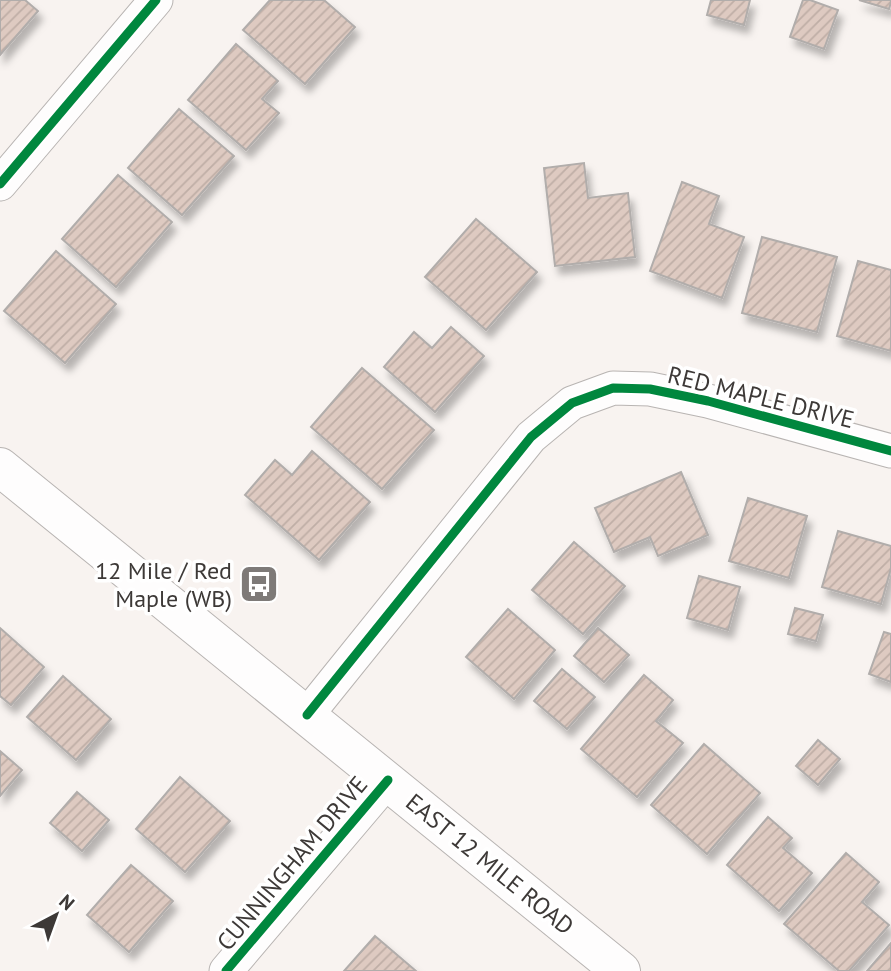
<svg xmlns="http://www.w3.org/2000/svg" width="891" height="971" viewBox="0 0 891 971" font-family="'PT Sans',sans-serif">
<defs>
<pattern id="building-hatch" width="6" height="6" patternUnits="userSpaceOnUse" patternTransform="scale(1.75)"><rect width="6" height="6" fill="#decac1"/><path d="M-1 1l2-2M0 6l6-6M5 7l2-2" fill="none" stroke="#bfaea6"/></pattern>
<filter id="shadow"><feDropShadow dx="4.5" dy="8" stdDeviation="3.5" flood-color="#0004"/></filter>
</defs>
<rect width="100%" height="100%" fill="#f8f3f0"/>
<g fill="url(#building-hatch)" stroke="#b1adab" stroke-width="2" filter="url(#shadow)">
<polygon points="0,0 25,0 38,11 0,55"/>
<polygon points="270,0 324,0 355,27 305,84 243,30"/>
<polygon points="711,0 750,0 744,25 707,15"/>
<polygon points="803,0 810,0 838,10 824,49 790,37"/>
<polygon points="859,0 891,0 891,2 889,9"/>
<polygon points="236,44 278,81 262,99 279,113 246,150 188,100"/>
<polygon points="179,109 234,156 182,215 128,168"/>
<polygon points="584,163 588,198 628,193 635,257 555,266 544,168"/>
<polygon points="118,175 172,222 116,287 62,239"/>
<polygon points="682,182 719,196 709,224 744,237 722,298 650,271"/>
<polygon points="476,219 537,272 486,330 425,277"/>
<polygon points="762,237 837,257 817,332 742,313"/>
<polygon points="56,251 116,304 65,363 4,311"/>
<polygon points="858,261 891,270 891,351 837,336"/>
<polygon points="451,327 484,356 435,412 384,367 414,332 432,348"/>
<polygon points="362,368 434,430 382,489 311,427"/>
<polygon points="312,451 370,502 319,560 245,495 275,460 292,475"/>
<polygon points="681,472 708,535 658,556 650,537 614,552 595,508"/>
<polygon points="748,498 807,516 789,578 729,561"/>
<polygon points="838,531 891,546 891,568 881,604 822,587"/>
<polygon points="574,542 625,586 583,634 532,590"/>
<polygon points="699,576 740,587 728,630 687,618"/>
<polygon points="795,608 823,615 816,641 788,634"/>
<polygon points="508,609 555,650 514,699 466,657"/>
<polygon points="0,628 44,667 11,705 0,696"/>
<polygon points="598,628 629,655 604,682 574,656"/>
<polygon points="884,632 891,634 891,682 869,674"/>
<polygon points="562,669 595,697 567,729 534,701"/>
<polygon points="644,675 673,700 656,721 683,743 637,797 581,749"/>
<polygon points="63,676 111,719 76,760 27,717"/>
<polygon points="818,740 840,759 818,785 796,766"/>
<polygon points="704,744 760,793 707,854 651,805"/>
<polygon points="0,751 22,770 0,796"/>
<polygon points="180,777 230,821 185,872 136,829"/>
<polygon points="77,792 109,820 82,851 50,823"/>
<polygon points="768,817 792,838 783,848 812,873 779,911 727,865"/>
<polygon points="846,853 879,882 862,902 889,925 849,971 839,971 784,924"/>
<polygon points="131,865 173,901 129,952 87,915"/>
<polygon points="375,936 416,971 344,971"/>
<polygon points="891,943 891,971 867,971"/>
</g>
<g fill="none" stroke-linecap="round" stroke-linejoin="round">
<g stroke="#b8b4b2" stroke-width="35">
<g id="street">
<polyline points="0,184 156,0"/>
<polyline points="307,715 531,437 572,403 613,388 650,389 708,401 891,451"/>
<polyline points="226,971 388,780"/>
</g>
</g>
<g stroke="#b8b4b2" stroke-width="40">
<polyline id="secondary" points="0,467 621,971"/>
</g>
<use href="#street" stroke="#fefdfd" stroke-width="33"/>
<use href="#secondary" stroke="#fefdfd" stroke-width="38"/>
<g stroke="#fff" stroke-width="13">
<g id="cycleway">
<polyline points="0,184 156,0"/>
<polyline points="307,715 531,437 572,403 613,388 650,389 708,401 891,451"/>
<polyline points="226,971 388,780"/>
</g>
</g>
<use href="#cycleway" stroke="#00873e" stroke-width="9"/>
</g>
<defs>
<g id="bus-square" transform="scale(2.0125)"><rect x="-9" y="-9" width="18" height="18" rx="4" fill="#7e7a78" stroke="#fff"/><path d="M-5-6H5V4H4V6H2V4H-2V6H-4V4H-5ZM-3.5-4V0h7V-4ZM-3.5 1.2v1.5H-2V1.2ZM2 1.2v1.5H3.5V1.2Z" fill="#fff"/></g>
</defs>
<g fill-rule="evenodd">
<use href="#bus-square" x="259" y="584"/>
</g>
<g text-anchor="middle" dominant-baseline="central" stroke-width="7" stroke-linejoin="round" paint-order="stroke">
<g font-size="24" fill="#3d3937" stroke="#fff">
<text transform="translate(761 397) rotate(14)">RED MAPLE DRIVE</text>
<text transform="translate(292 863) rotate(-50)">CUNNINGHAM DRIVE</text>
<text transform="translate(490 864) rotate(39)">EAST 12 MILE ROAD</text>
</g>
<g font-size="24" fill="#3d3937" stroke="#fff" text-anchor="end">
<text x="232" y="570">12 Mile / Red<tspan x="232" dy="28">Maple (WB)</tspan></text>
</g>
</g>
<g transform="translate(56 915) rotate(41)" stroke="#ffffff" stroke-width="5" paint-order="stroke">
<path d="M0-5L12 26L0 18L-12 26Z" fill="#3d3937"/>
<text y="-10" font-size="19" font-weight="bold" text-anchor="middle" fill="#3d3937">N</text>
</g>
</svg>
